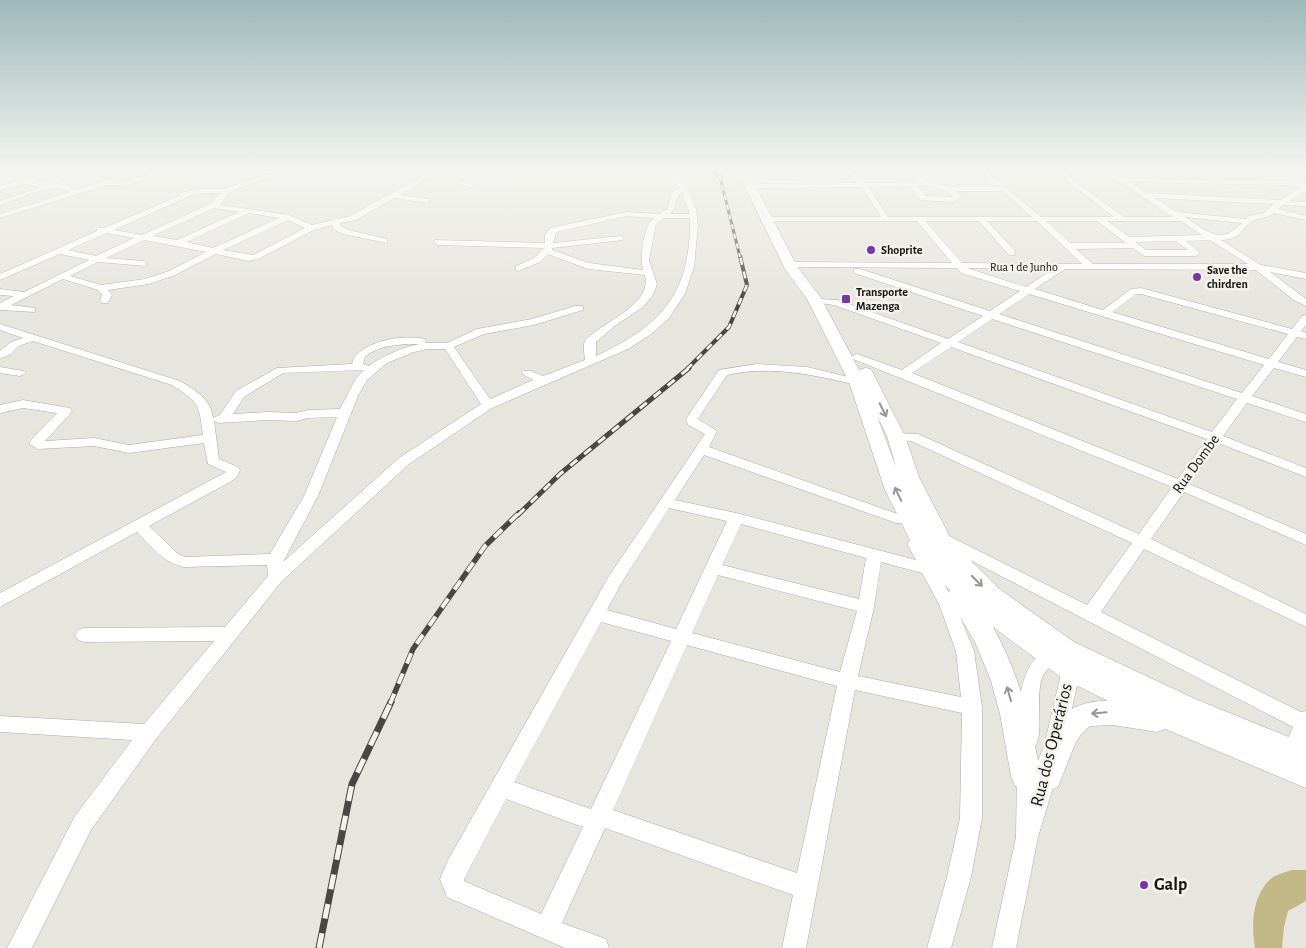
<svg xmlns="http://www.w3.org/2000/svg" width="1306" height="948" viewBox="0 0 1306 948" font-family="'Alegreya Sans',sans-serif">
<rect width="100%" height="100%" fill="#e7e6de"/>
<path fill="#c1b885" d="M1292 870H1306V901L1288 911 1284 927 1282 948H1255C1251 924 1252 894 1273 877 1278 874 1286 872 1292 870Z"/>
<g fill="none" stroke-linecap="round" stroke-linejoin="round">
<g stroke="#acaba4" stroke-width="1">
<g id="minor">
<path d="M62 170H80L113 181 125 182 164 170H173L125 186 108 185 0 218V214L70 192C48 181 22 199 0 205V201L41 187 25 184 0 190V186ZM72 171 103 182 77 190 65 185 33 181Z"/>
<path d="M287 170H297L239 188 229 193 220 205 289 215 312 225 350 216 430 172 427 170H435L438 172 435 175 453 178 475 186 471 188 450 181 429 178 400 195 428 199V203L394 198 356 220 340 223V226L349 230 387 239V243L343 234 333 229 332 225 314 230 258 259 249 261 216 254 175 275 149 284 108 290 112 295 108 303H102L100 301 102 295 98 290 63 279 11 305 35 308V312L0 310V303L14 296 0 295V289L24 292 89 260 60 254 0 280V274L97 231V228H104L179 196V193L203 189H226L250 179ZM203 193H220L210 204 142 235 114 230 192 195ZM214 208 239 212 177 240 152 236ZM249 213 279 218 213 248 186 242ZM288 220 305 228 253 255 223 250ZM106 233 134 238 96 256 68 250ZM144 240 206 252 169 271 145 279 101 285 70 276 98 262 146 266V262L143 261 106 258Z"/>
<path d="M666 170H673L688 188 696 209 698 225 694 267 685 294 669 318 650 335 628 349 492 408 409 464 282 581 156 739 91 830 32 948H7L75 816 132 740 0 732V716L144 724 214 641 84 642 78 640 75 635 78 630 84 628 225 627 268 576 267 565 184 567C161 561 153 548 137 532L0 607V593L226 472 208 464 204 443 129 453 94 446 38 449 29 444 32 439 57 413 23 408 0 413V405L23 400 70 408 72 411 70 414 45 441 94 438 129 445 203 435C199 404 199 402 172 385L33 341 19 346 11 354 0 359V351L11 342 23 338 0 330V324L180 381C195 390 211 399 213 418L220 415 236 391 277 368 352 364C357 341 405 334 425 339L426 341 425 343H447L477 329 532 319 575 306H583V310L534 325 484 334 454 347 490 399 533 380 521 373 523 371H531L543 376 585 360C585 356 583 349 584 344 585 339 590 336 594 333 612 318 652 302 645 275L588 269 548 254 540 262 519 271 516 270V266L534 258 544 248 438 245 434 242 435 240 545 243V235L550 228 627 212 660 214 667 209 673 191 680 188ZM682 192 690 214H670C677 208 675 197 682 192ZM627 216 654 218C643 226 640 258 643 270L589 263 552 250V248L623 240 624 238 620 236 553 243 556 232ZM664 218H690C691 294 661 326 596 356V342L616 325 643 307 653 295 657 284 649 260 656 224ZM419 344C401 348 384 355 369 366L363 364 365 357C377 345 402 344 419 344ZM427 349H445L481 404 399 458 283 562 318 496 358 396 367 380 387 363 414 352ZM364 370 356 378 340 409 308 410 296 413 267 412 233 414 244 397 283 373ZM337 417 304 496 270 554 185 557 178 554 149 526 230 482 237 477 240 470 238 467 219 459 214 421 219 423 267 420 296 421 308 418Z"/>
<path d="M847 170H853L866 183 919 182 908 170H915L927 182 952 187H997L978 170H985L1041 217H1114L1053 170H1060L1124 217H1173L1102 170H1109L1123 178 1290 181 1306 184V191L1290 201 1306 202V206L1283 205 1278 209 1306 216V220L1274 213C1268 218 1262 217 1255 220 1240 226 1245 239 1221 240L1261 265 1306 273V279L1270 272 1306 299V306L1294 300 1256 270 1065 269 1035 289 1103 310 1131 289 1141 288 1292 329 1302 316 1306 315V325L1301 331 1306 333V339L1297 337 1278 362 1306 370V377L1274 368 1252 396 1306 414V422L1247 403 1223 436 1306 468V477L1218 443 1189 484 1306 534V545L1184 492 1151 539 1306 614V627L1144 549 1101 612 1301 712 1306 711V744L1300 757 1293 760 1286 757 1283 751 1293 727 941 545 938 541 941 537H951L1087 605 1132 543 911 441 891 439 890 436 891 433 918 434 1139 534 1172 487 853 359 851 357 857 354 902 370 941 343 834 305 820 303V299L838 300 948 339 983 316 854 273V269H860L990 311 1020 291 961 273 957 268 787 267V263L790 262 952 263 917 221H773L769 219 773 217H881L862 187 756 188 752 186 756 184 858 183ZM1129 182 1290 185 1302 187 1280 200 1146 193ZM910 186 920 200 953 202 962 197 956 191H1002L1032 217H888L869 187ZM918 186C932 186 943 186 953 197L925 196ZM1154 198 1274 204 1264 213 1248 216 1246 219 1176 212ZM1185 217 1242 223C1220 246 1207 231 1185 217ZM925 221H979L1009 255H1015V251L987 221H1037L1082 264 962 263ZM1046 221H1097L1126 243H1070ZM1107 221H1181L1202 235 1129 237ZM1210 240 1248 264H1093L1076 249 1133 248 1144 256H1196L1200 253 1186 241ZM1176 241 1188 250H1146L1135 242ZM967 268 1053 269 1026 287ZM1029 294 1264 365 1242 393 999 314ZM1136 294H1141L1288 334 1269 359 1112 312ZM992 319 1237 399 1212 432 958 342ZM951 347 1207 439 1178 479 912 373Z"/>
<polygon points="1299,170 1306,170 1306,172 1300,171"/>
<path d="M757 364 807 367 861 380 863 382 857 385C814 375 771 365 727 375L698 419 717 431 709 447 906 517 908 520 906 523H896L704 455 675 500 736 513 916 560 907 544 910 540 915 539 920 540 955 604 974 651 982 707V818L971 877 951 948H927L947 877 960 818 962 713 855 690 806 948H782L793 895 605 828 562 923 606 939 609 948H565L447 897 440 879 448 860 609 576 705 434 688 425 686 419 719 370ZM669 508 727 521 676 629 607 610 622 582ZM741 524 866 558 859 599 722 565ZM881 562 922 573 939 604 956 651 961 697 858 676 874 607ZM718 575 857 611 840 672 692 633ZM601 622 671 641 591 809 514 782ZM687 645 837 686 797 873 613 810ZM506 799 583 827 541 914 464 881V879Z"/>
<polygon points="0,367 24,371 26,373 20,376 0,373"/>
<path d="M1057 645 1063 647 1066 652C1060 663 1047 665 1042 678 1035 699 1044 729 1036 745L1029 748 1022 745C1018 737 1019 728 1019 718 1019 688 1025 655 1057 645Z"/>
<polygon points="1069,657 1075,659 1080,670 1066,738 1063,744 1056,747 1049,744 1046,738 1062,670 1060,664 1063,659"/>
<polygon points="1027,762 1034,764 1037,772 1041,764 1048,762 1055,764 1058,771 1038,837 1016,948 992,948 1016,837 1017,771 1020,764"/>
</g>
</g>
<g stroke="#acaba4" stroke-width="1">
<path id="highway" d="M737 170H747L798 268 821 298 859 370 865 368 871 369 873 373 905 436 919 477 949 535 973 563 1002 591 1074 642 1193 698 1306 744V788L1165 729 1157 732 1113 725 1090 726 1082 733 1075 744 1058 787 1047 791 1036 786 1026 790 1015 786 1011 776 1000 714 991 681 975 642 947 595 950 590 936 578 909 538 885 490 849 382 807 299 785 269ZM877 416 887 436 896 467ZM993 627 1062 678 1108 701C1064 700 1053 725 1038 761 1029 714 1017 670 993 627Z"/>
</g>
<use href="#minor" fill="#fff" fill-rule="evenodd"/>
<use href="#highway" fill="#fff" fill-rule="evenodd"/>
<g stroke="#474743" stroke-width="3">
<polyline id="rail-far4" points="711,170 720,177 740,257"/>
</g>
<g stroke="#474743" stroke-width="4">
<polyline id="rail-far3" points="687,369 729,327 747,285 740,256"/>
</g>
<g stroke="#474743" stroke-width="5">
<polyline id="rail-far2" points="518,515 560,474 689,368"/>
</g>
<g stroke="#474743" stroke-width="5.5">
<polyline id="rail-far1" points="390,704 413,649 485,546 519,513"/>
</g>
<g stroke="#474743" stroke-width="7">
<polyline id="rail" points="319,948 352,784 391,702"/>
</g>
<use href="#rail-far4" stroke="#f4f3eb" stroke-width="2" stroke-dasharray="5" stroke-linecap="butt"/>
<use href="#rail-far3" stroke="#f4f3eb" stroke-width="2.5" stroke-dasharray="7" stroke-linecap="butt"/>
<use href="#rail-far2" stroke="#f4f3eb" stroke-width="3" stroke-dasharray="9" stroke-linecap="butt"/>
<use href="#rail-far1" stroke="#f4f3eb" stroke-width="4" stroke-dasharray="11" stroke-linecap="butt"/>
<use href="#rail" stroke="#f4f3eb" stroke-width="5" stroke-dasharray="15" stroke-linecap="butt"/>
</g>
<defs><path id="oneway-shaft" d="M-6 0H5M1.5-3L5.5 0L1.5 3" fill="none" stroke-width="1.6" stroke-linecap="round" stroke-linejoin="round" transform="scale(1.25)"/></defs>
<g stroke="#969694">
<use href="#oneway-shaft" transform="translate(883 410) rotate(63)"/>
<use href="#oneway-shaft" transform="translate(898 494) rotate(-116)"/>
<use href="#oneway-shaft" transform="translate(977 581) rotate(45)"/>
<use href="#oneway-shaft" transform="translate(1009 694) rotate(-106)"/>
<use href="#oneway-shaft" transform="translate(1099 713) rotate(175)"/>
</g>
<linearGradient id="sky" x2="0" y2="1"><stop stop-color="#9db9ba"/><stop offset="0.56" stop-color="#f4f4f0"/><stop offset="1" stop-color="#f4f4f0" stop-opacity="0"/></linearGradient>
<rect width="1306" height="302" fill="url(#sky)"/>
<g fill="#7b34a7" stroke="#f4f3eb" stroke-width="2">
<circle cx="871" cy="250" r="5"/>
<circle cx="1197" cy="277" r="5"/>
<rect x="841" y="294" width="10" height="10" rx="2.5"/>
<circle cx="1144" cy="885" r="5"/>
</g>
<g text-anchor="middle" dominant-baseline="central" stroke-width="5" stroke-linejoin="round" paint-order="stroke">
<g font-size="12" font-weight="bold" fill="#151512" stroke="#f4f3eb" text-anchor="start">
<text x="881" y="250">Shoprite</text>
<text x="1207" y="270">Save the<tspan x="1207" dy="14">chirdren</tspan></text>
<text x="856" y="292">Transporte<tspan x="856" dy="14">Mazenga</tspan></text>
</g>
<g font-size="12" fill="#151512" stroke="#f4f3eb">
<text x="1024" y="267">Rua 1 de Junho</text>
</g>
<g font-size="15" fill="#151512" stroke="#f4f3eb">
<text transform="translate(1196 464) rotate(-54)">Rua Dombe</text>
</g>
<g font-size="18" fill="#151512" stroke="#f4f3eb">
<text transform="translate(1052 745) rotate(-76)">Rua dos Operários</text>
</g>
<g font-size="18" font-weight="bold" fill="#151512" stroke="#f4f3eb" text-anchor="start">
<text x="1154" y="885">Galp</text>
</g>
</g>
</svg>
